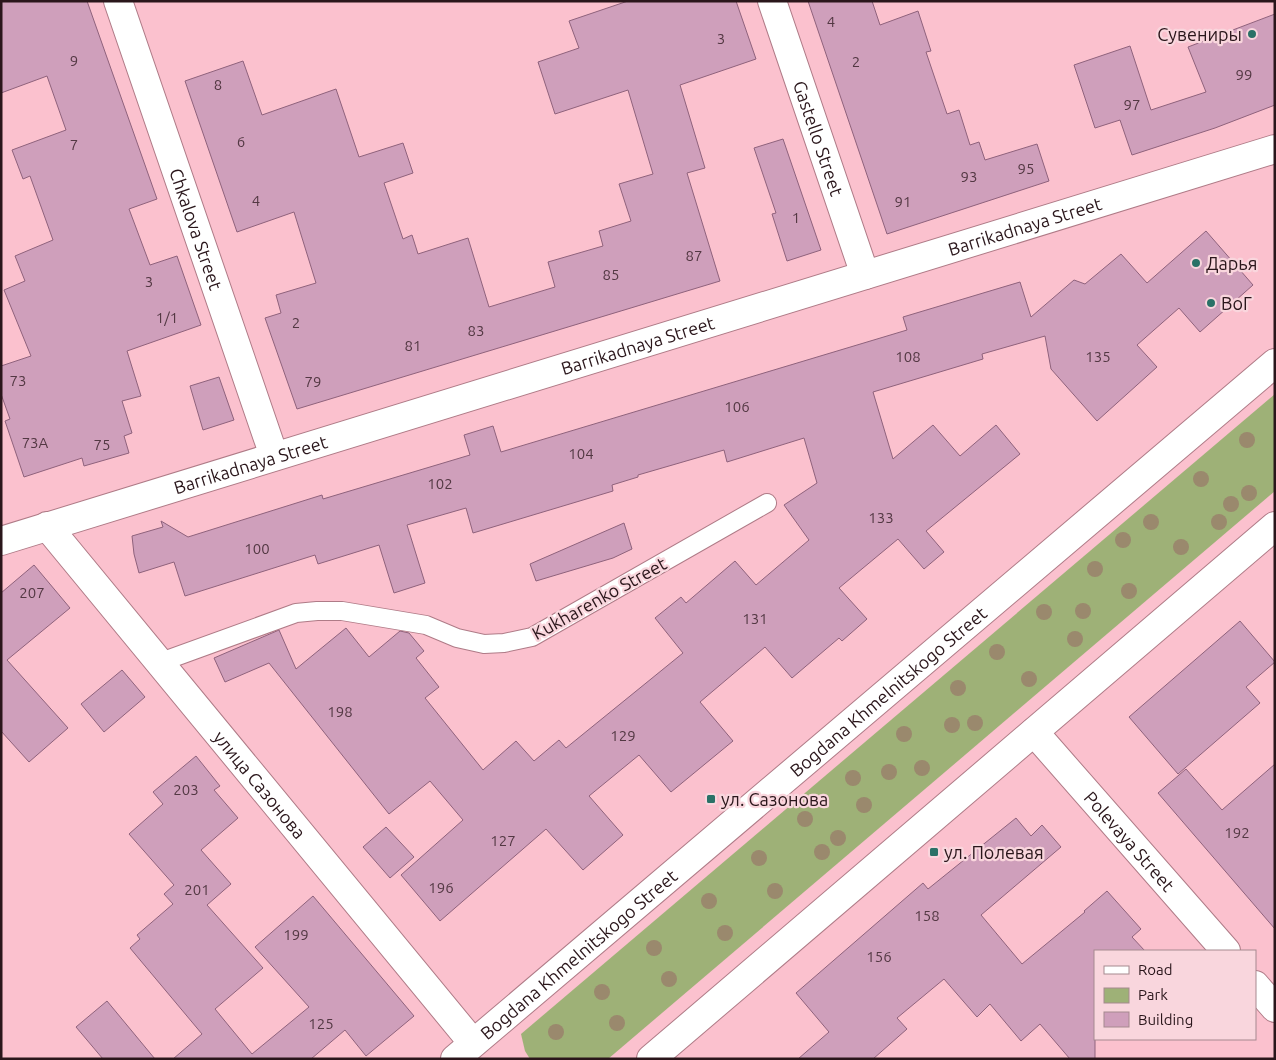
<svg xmlns="http://www.w3.org/2000/svg" width="1276" height="1060" viewBox="0 0 1276 1060" font-family="Ubuntu,sans-serif">
<rect width="100%" height="100%" fill="#fbc1ce"/>
<polygon fill="#9eb177" points="1275,394 1275,491 608,1059 530,1059 525,1051 521,1034"/>
<g fill="#cf9fbb" stroke="#8f627c">
<polygon points="1,1 87,1 157,199 129,209 150,265 177,256 201,325 127,351 141,396 122,401 132,433 124,436 129,453 84,466 82,458 24,477 5,421 10,419 1,394 1,366 31,356 4,290 25,281 15,256 53,240 30,176 23,179 12,150 66,130 47,76 1,93"/>
<polygon points="628,1 736,1 756,59 680,85 705,168 687,173 720,281 297,409 265,318 281,313 276,295 316,283 294,212 237,232 185,81 243,61 262,115 336,89 359,157 403,143 413,173 384,183 403,239 412,235 418,254 468,238 489,307 555,287 548,262 603,246 599,231 631,221 619,184 653,174 628,90 555,114 538,62 579,48 569,21"/>
<polygon points="808,1 872,1 880,25 918,11 931,51 926,52 947,114 959,110 970,145 979,142 985,160 1037,144 1049,181 887,234"/>
<polygon points="1275,14 1275,105 1215,128 1132,155 1120,120 1095,128 1074,65 1130,46 1151,110 1206,92 1188,47"/>
<polygon points="783,139 821,250 787,261 772,214 776,213 754,148"/>
<polygon points="1206,231 1253,285 1200,332 1179,308 1137,345 1157,367 1097,421 1051,369 1045,336 982,354 983,359 873,392 893,459 933,425 960,456 996,425 1020,454 926,531 944,552 924,569 898,539 839,588 867,619 842,641 839,638 792,678 765,647 700,702 733,741 671,792 639,755 589,796 623,835 583,870 546,829 440,921 401,875 463,820 430,781 389,814 269,663 225,682 214,658 279,630 296,669 346,628 369,657 400,631 409,633 424,651 416,658 439,687 425,698 483,770 516,741 534,761 559,740 566,748 683,653 655,618 681,597 686,603 735,561 756,585 809,540 784,505 817,483 804,438 727,462 724,450 638,475 638,477 612,485 613,491 473,533 466,508 407,525 425,583 394,593 379,545 318,564 315,555 185,596 174,562 139,573 134,554 132,536 163,527 161,521 188,537 322,495 323,499 470,455 464,435 493,426 501,452 907,330 903,317 1020,282 1031,317 1074,280 1085,284 1121,254 1147,283"/>
<polygon points="219,377 234,420 203,430 190,386"/>
<polygon points="624,523 632,549 613,558 536,581 530,564"/>
<polygon points="34,565 70,608 7,660 68,728 29,762 1,731 1,593"/>
<polygon points="1240,621 1275,662 1246,687 1260,703 1178,774 1129,717"/>
<polygon points="122,670 145,697 104,732 81,704"/>
<polygon points="196,756 220,786 214,790 238,818 201,850 231,884 207,905 263,968 215,1009 252,1054 309,1007 255,947 313,896 414,1016 366,1056 345,1030 311,1059 173,1059 202,1034 130,948 140,939 137,935 173,904 164,894 174,885 129,834 163,804 153,792"/>
<polygon points="1275,764 1275,929 1158,793 1186,769 1222,810"/>
<polygon points="1016,818 1031,836 1042,825 1061,847 981,915 1022,964 1085,912 1084,911 1107,891 1141,929 1132,937 1145,951 1095,951 1095,1059 1070,1059 1040,1024 1021,1041 990,1004 977,1017 944,979 897,1018 907,1029 873,1059 798,1059 829,1032 796,993 923,883 928,889"/>
<polygon points="386,827 414,857 390,878 363,847"/>
<polygon points="107,1001 155,1059 103,1059 76,1027"/>
</g>
<g fill="none" stroke-linecap="round" stroke-linejoin="round">
<g stroke="#af7b87" stroke-width="20">
<polyline id="lane" points="161,662 296,613 317,611 342,611 426,625 457,638 484,644 504,643 532,637 767,503"/>
</g>
<g stroke="#af7b87" stroke-width="30">
<g id="street">
<path id="s1" d="M118 1 274 456"/>
<path id="s2" d="M772 1 865 275"/>
<path id="s3" d="M47 526 473 1043"/>
<path id="s4" d="M1 541 1275 149"/>
<path id="s5" d="M1034 732 1226 951"/>
<polyline points="1255,985 1275,1008"/>
</g>
</g>
<g stroke="#af7b87" stroke-width="30">
<g id="secondary">
<path id="s6" d="M455 1059 1275 363"/>
<polyline points="651,1059 1275,526"/>
</g>
</g>
<use href="#lane" stroke="#fff" stroke-width="18"/>
<use href="#street" stroke="#fff" stroke-width="28"/>
<use href="#secondary" stroke="#fff" stroke-width="28"/>
</g>
<g fill="#9a896d">
<circle cx="1247" cy="440" r="8"/>
<circle cx="1201" cy="479" r="8"/>
<circle cx="1249" cy="493" r="8"/>
<circle cx="1231" cy="504" r="8"/>
<circle cx="1151" cy="522" r="8"/>
<circle cx="1219" cy="522" r="8"/>
<circle cx="1123" cy="540" r="8"/>
<circle cx="1181" cy="547" r="8"/>
<circle cx="1095" cy="569" r="8"/>
<circle cx="1129" cy="591" r="8"/>
<circle cx="1083" cy="611" r="8"/>
<circle cx="1044" cy="612" r="8"/>
<circle cx="1075" cy="639" r="8"/>
<circle cx="997" cy="652" r="8"/>
<circle cx="1029" cy="679" r="8"/>
<circle cx="958" cy="688" r="8"/>
<circle cx="975" cy="723" r="8"/>
<circle cx="952" cy="725" r="8"/>
<circle cx="904" cy="734" r="8"/>
<circle cx="922" cy="768" r="8"/>
<circle cx="889" cy="772" r="8"/>
<circle cx="853" cy="778" r="8"/>
<circle cx="864" cy="805" r="8"/>
<circle cx="805" cy="819" r="8"/>
<circle cx="838" cy="838" r="8"/>
<circle cx="822" cy="852" r="8"/>
<circle cx="759" cy="858" r="8"/>
<circle cx="775" cy="891" r="8"/>
<circle cx="709" cy="901" r="8"/>
<circle cx="725" cy="933" r="8"/>
<circle cx="654" cy="948" r="8"/>
<circle cx="669" cy="979" r="8"/>
<circle cx="602" cy="992" r="8"/>
<circle cx="617" cy="1023" r="8"/>
<circle cx="556" cy="1032" r="8"/>
</g>
<g fill="#2a7167" stroke="#f9d6dd" stroke-width="2">
<circle cx="1252" cy="34" r="5"/>
<circle cx="1196" cy="263" r="5"/>
<circle cx="1211" cy="303" r="5"/>
<rect x="706" y="794" width="10" height="10" rx="2.5"/>
<rect x="929" y="847" width="10" height="10" rx="2.5"/>
</g>
<g text-anchor="middle" dominant-baseline="central" stroke-width="4.5" stroke-linejoin="round" paint-order="stroke">
<g font-size="15" fill="#533843">
<text x="831" y="21">4</text>
<text x="721" y="38">3</text>
<text x="74" y="60">9</text>
<text x="856" y="61">2</text>
<text x="1244" y="74">99</text>
<text x="218" y="84">8</text>
<text x="1132" y="104">97</text>
<text x="241" y="141">6</text>
<text x="74" y="144">7</text>
<text x="1026" y="168">95</text>
<text x="969" y="176">93</text>
<text x="256" y="200">4</text>
<text x="903" y="201">91</text>
<text x="796" y="217">1</text>
<text x="694" y="255">87</text>
<text x="611" y="274">85</text>
<text x="149" y="281">3</text>
<text x="167" y="317">1/1</text>
<text x="296" y="322">2</text>
<text x="476" y="330">83</text>
<text x="413" y="345">81</text>
<text x="908" y="356">108</text>
<text x="1098" y="356">135</text>
<text x="18" y="380">73</text>
<text x="313" y="381">79</text>
<text x="737" y="406">106</text>
<text x="35" y="442">73А</text>
<text x="102" y="444">75</text>
<text x="581" y="453">104</text>
<text x="440" y="483">102</text>
<text x="881" y="517">133</text>
<text x="257" y="548">100</text>
<text x="32" y="592">207</text>
<text x="755" y="618">131</text>
<text x="340" y="711">198</text>
<text x="623" y="735">129</text>
<text x="186" y="789">203</text>
<text x="1237" y="832">192</text>
<text x="503" y="840">127</text>
<text x="441" y="887">196</text>
<text x="197" y="889">201</text>
<text x="927" y="915">158</text>
<text x="296" y="934">199</text>
<text x="879" y="956">156</text>
<text x="321" y="1023">125</text>
</g>
<g font-size="18" fill="#2a161b" stroke="#f9d6dd" text-anchor="start">
<text x="1242" y="34" text-anchor="end">Сувениры</text>
<text x="1206" y="263">Дарья</text>
<text x="1221" y="303">ВоГ</text>
<text x="721" y="799">ул. Сазонова</text>
<text x="944" y="852">ул. Полевая</text>
</g>
<g font-size="18" fill="#2a161b" stroke="#f9d6dd">
<text stroke="none"><textPath href="#s2" startOffset="145">Gastello Street</textPath></text>
<text stroke="none"><textPath href="#s4" startOffset="1071">Barrikadnaya Street</textPath></text>
<text stroke="none"><textPath href="#s1" startOffset="241">Chkalova Street</textPath></text>
<text stroke="none"><textPath href="#s4" startOffset="666">Barrikadnaya Street</textPath></text>
<text stroke="none"><textPath href="#s4" startOffset="261">Barrikadnaya Street</textPath></text>
<text transform="translate(599 598) rotate(-29)">Kukharenko Street</text>
<text stroke="none"><textPath href="#s6" startOffset="568">Bogdana Khmelnitskogo Street</textPath></text>
<text stroke="none"><textPath href="#s3" startOffset="335">улица Сазонова</textPath></text>
<text stroke="none"><textPath href="#s5" startOffset="145">Polevaya Street</textPath></text>
<text stroke="none"><textPath href="#s6" startOffset="162">Bogdana Khmelnitskogo Street</textPath></text>
</g>
</g>
<rect width="1276" height="1060" fill="none" stroke="#2a161b" stroke-width="5"/>
<rect x="1094" y="950" width="162" height="90" fill="#f9d6dd" stroke="#a6898f"/>
<rect x="1104" y="966" width="25" height="8" fill="#ffffff" stroke="#a6898f"/>
<text x="1138" y="975" font-size="15" fill="#2a161b">Road</text>
<rect x="1104" y="988" width="25" height="15" fill="#9eb177" stroke="#a6898f"/>
<text x="1138" y="1000" font-size="15" fill="#2a161b">Park</text>
<rect x="1104" y="1012" width="25" height="15" fill="#cf9fbb" stroke="#a6898f"/>
<text x="1138" y="1025" font-size="15" fill="#2a161b">Building</text>
</svg>
